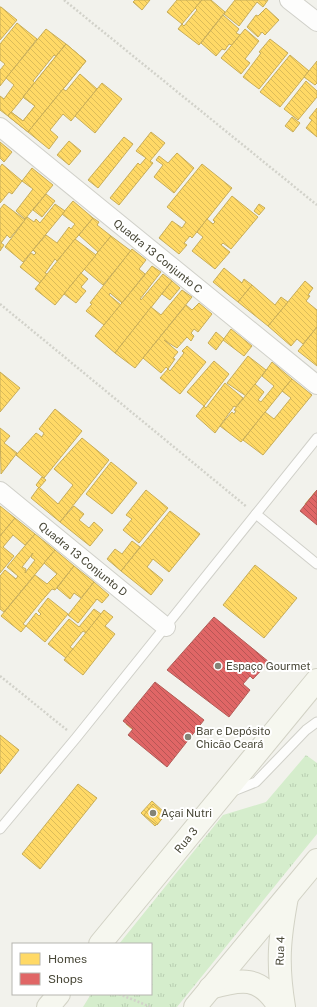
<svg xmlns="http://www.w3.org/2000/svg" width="317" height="1007" viewBox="0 0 317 1007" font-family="'Public Sans',sans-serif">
<defs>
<pattern id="grass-tufts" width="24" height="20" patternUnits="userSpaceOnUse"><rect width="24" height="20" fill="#d5edcc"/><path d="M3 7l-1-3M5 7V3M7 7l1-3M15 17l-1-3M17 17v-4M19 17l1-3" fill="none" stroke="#b8cdb0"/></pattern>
<pattern id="homes-back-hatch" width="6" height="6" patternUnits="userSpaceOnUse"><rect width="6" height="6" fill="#ffd966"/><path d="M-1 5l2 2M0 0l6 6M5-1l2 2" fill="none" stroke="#dcbc59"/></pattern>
<pattern id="shops-back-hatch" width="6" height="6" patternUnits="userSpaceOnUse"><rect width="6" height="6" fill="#e06666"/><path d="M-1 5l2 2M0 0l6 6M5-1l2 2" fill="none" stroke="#b85655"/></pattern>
</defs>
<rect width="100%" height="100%" fill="#f2f2ec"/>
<polygon fill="url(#grass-tufts)" points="306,755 317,763 317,834 177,1007 83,1007 91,994 151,994 151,944 119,944 223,815 266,802"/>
<g fill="url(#homes-back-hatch)" stroke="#c8ad58" fill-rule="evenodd">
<polygon points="135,0 150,0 142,10 133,2"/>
<polygon points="177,0 202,0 182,24 167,12"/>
<polygon points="202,0 211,0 225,12 199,45 178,29 182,24 184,26 197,10 195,8"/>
<polygon points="235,0 268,0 263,7 257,2 239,26 224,14"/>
<polygon points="1,7 17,20 0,40 0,7"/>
<polygon points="266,8 279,20 265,35 262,32 258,37 247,27 256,15 258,16"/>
<polygon points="223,15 239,29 236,33 240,35 232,45 229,44 225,50 222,49 216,56 201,43"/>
<polygon points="17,23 37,39 0,86 0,70 5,64 0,60 0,44"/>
<polygon points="46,29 66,44 56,56 54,55 33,81 35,83 8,116 0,110 0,96 4,99 14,85 6,78"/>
<polygon points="245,29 259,41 245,59 250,63 241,74 221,58"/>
<polygon points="270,39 288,53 259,89 243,77 261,53 259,52"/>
<path d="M66 44 86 61 28 132 8 116 11 112 23 121 35 106 23 97ZM48 79 57 86 53 90 45 83Z"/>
<polygon points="66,44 86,61 28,132 8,116 11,112 23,121 35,106 23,97"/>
<polygon points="290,55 309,71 280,107 260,92"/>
<polygon points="317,61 317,83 315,85 304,77"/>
<polygon points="80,74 97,89 71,121 63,114 50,130 58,137 49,149 28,132 63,89 66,91"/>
<polygon points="306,81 317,91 317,97 298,120 284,109"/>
<polygon points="102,83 122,99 95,133 75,116"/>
<polygon points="317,108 317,137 306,128 312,120 309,118"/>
<polygon points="292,117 300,123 293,132 285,126"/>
<polygon points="151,132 165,143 150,161 153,163 119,205 110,198 138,163 140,165 146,158 136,151"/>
<polygon points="124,137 133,144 98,188 88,180"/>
<polygon points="69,141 81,151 69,165 57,155"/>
<polygon points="0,142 12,152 4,162 0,158"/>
<polygon points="177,153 194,168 174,193 154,177 163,165 156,160 159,156 168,163"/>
<polygon points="2,164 22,181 12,194 9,192 0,203 0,167"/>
<polygon points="202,164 232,188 192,238 190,236 184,243 187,245 179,254 159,238 172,221 182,228 186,222 167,207"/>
<polygon points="32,168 53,185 25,219 16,211 33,189 22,181"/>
<polygon points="46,194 55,201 42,217 33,210"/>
<polygon points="232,196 258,217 231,249 223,243 221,245 230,252 215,269 192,251 203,237 197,232 207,219 213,224 215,222 213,220"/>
<polygon points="73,201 93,218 57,261 55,259 45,273 47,274 40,283 20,267 31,253 34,255 36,253 33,250 46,235 57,243 69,227 71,229 75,224 62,214"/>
<polygon points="4,204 25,220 10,238 7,235 1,243 4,245 0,251 0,209"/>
<polygon points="55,204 65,211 23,262 5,247 27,217 34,222 36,219 40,223"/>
<polygon points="259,204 265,208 259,215 254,211"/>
<polygon points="93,218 99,222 97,225 111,236 98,252 79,235"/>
<polygon points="111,236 131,251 103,285 84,269"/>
<polygon points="75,239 96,255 55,305 35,289"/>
<polygon points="132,249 146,260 139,269 145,274 122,303 110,293 109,295 121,305 104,325 86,311 92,304 90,303"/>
<polygon points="152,266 161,272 140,299 141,300 163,274 172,281 115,353 95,336"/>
<polygon points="224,268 242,283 244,279 252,285 238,302 213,282"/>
<polygon points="81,273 88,279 81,287 86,291 76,303 64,294"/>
<polygon points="172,281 180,288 170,300 162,294"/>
<polygon points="305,281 313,288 308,295 310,296 306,301 317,310 317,327 303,344 297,339 291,346 268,326"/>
<polygon points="252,285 275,305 281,297 288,302 268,326 238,302"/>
<polygon points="182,290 192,297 135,368 115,353 151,307 161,315"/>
<polygon points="199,303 212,314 198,332 194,329 191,333 194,336 191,341 187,337 177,348 164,340 178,352 173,358 175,359 168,369 166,367 161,373 143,358 186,305 192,310"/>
<polygon points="317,327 317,366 298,351"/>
<polygon points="231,329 252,346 244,356 223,340"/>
<polygon points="216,332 224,339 216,350 208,343"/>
<polygon points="187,346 206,362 180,394 160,378 168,369 170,371 184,353 182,351"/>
<polygon points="248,356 266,370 246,396 227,383"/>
<polygon points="214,361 229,374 204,406 187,392"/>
<polygon points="272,362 292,379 241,442 220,426 232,412 234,414 236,411 234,410 255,384 264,392 258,400 261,402 274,386 262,376"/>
<polygon points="0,372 20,388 0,412"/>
<polygon points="292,379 312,395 263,455 243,440 265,412 274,419 291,398 282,391"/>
<polygon points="225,383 243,398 236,407 234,406 215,433 196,416 204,406 206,408"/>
<polygon points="55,409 82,431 44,478 16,455 36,433 42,437 44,433 39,429"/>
<polygon points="0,428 10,436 4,443 17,453 1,474"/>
<polygon points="82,438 109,460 60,522 31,498 39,487 58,504 73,485 54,469"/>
<polygon points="111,462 137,483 112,514 86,494"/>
<polygon points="42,477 46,480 39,488 36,485"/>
<polygon points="146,490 168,508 139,543 123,530 132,519 126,515"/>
<polygon points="317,490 317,514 305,504"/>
<polygon points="317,490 317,514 305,505"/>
<polygon points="0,506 15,518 0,536"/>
<polygon points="74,506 84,514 79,520 89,528 94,522 103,530 90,546 60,522"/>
<polygon points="170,511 200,534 169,572 153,559 147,567 163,580 151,595 121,571"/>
<polygon points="15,518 35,534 25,545 13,535 3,547 14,556 0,573 0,536"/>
<path d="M35 534 55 550 4 612 0 609V576L5 570 16 579 18 576 7 567ZM33 553 31 557 35 560 25 573 26 569 22 567Z"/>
<polygon points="132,541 140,547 121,571 107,559 115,549 122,554"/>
<polygon points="55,550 74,566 55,590 52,589 39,604 23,624 26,626 21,632 1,616 35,575 47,584 57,574 44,563"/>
<polygon points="255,565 297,598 264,638 223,605"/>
<polygon points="74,566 94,582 81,598 74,593 70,599 57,588"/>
<polygon points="94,582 109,595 102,603 97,599 78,623 68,615"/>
<polygon points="48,598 68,614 45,642 26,626 36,613 39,616 41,614 38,611"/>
<polygon points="94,609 101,614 86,633 83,631 70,647 73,649 66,658 48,644 69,619 79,627"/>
<polygon points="104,610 113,617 105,626 115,634 83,675 64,660"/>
<polygon points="208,625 246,657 215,696 175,664"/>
<polygon points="158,685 200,717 166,758 126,724"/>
<polygon points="0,735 19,750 0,774"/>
<polygon points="78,784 97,798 40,869 22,854"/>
<polygon points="152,801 166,814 155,826 141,813"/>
<polygon points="153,804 165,815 157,825 144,815"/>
</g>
<g fill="url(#shops-back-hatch)" stroke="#b25d58">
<polygon points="317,490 317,525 300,511"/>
<polygon points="214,617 269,662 253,679 250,676 243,684 250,690 229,717 167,670"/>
<polygon points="155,682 204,720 167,767 128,735 133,729 123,721"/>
</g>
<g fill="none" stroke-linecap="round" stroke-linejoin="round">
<g stroke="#d0d0c9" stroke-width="11">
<g id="lane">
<polyline points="256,514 317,564"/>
<polyline points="231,792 256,782 306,730 317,722"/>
<polyline points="0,829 76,738 317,438"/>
</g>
</g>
<g stroke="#d0d0c9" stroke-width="20">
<g id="street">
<polyline points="289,0 317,22"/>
<polyline points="0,127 317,385"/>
<polyline points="0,491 166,627"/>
</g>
</g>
<g stroke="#d2d2c5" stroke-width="24">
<g id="secondary">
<polyline points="100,944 317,680"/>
<path d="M210 988C241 979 260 975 279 1007"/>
<polyline points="48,1007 59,994"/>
<polyline points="195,1007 317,860"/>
<path d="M284 1007C277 964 279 940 287 897"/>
</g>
</g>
<g stroke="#d2d2ca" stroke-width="2.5" stroke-dasharray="2 2" stroke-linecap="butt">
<polyline points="64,0 317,205"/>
<polyline points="0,304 247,507"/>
<polyline points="0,676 67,730"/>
<polyline points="119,994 151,1007"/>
</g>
<use href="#lane" stroke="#fdfdfc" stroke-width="9"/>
<use href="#street" stroke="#fdfdfc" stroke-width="18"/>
<use href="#secondary" stroke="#f6f7ef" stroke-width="22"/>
</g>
<g fill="#848376" stroke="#fff" stroke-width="1.5">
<circle cx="218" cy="666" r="4"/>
<circle cx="188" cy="737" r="4"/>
<circle cx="153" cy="813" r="4"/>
</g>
<g text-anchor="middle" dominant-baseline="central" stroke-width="4" stroke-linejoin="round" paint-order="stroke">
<g font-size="11" fill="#484737" stroke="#fff">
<text transform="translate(158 256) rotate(39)">Quadra 13 Conjunto C</text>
<text transform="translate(83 559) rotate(39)">Quadra 13 Conjunto D</text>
<text transform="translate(186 840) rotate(-51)">Rua 3</text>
<text transform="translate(280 951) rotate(-88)">Rua 4</text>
</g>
<g font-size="11" fill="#484737" stroke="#fff" text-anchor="start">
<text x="226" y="666">Espaço Gourmet</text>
<text x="196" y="731">Bar e Depósito<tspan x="196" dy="13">Chicão Ceará</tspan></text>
<text x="161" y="813">Açai Nutri</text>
</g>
</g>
<rect x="12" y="943" width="140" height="52" fill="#ffffff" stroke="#b6b5af"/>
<rect x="20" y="953" width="20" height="12" fill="#ffd966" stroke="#b6b5af"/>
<text x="48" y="963" font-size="12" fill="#484737">Homes</text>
<rect x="20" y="973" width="20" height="12" fill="#e06666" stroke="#b6b5af"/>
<text x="48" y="983" font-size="12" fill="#484737">Shops</text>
</svg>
